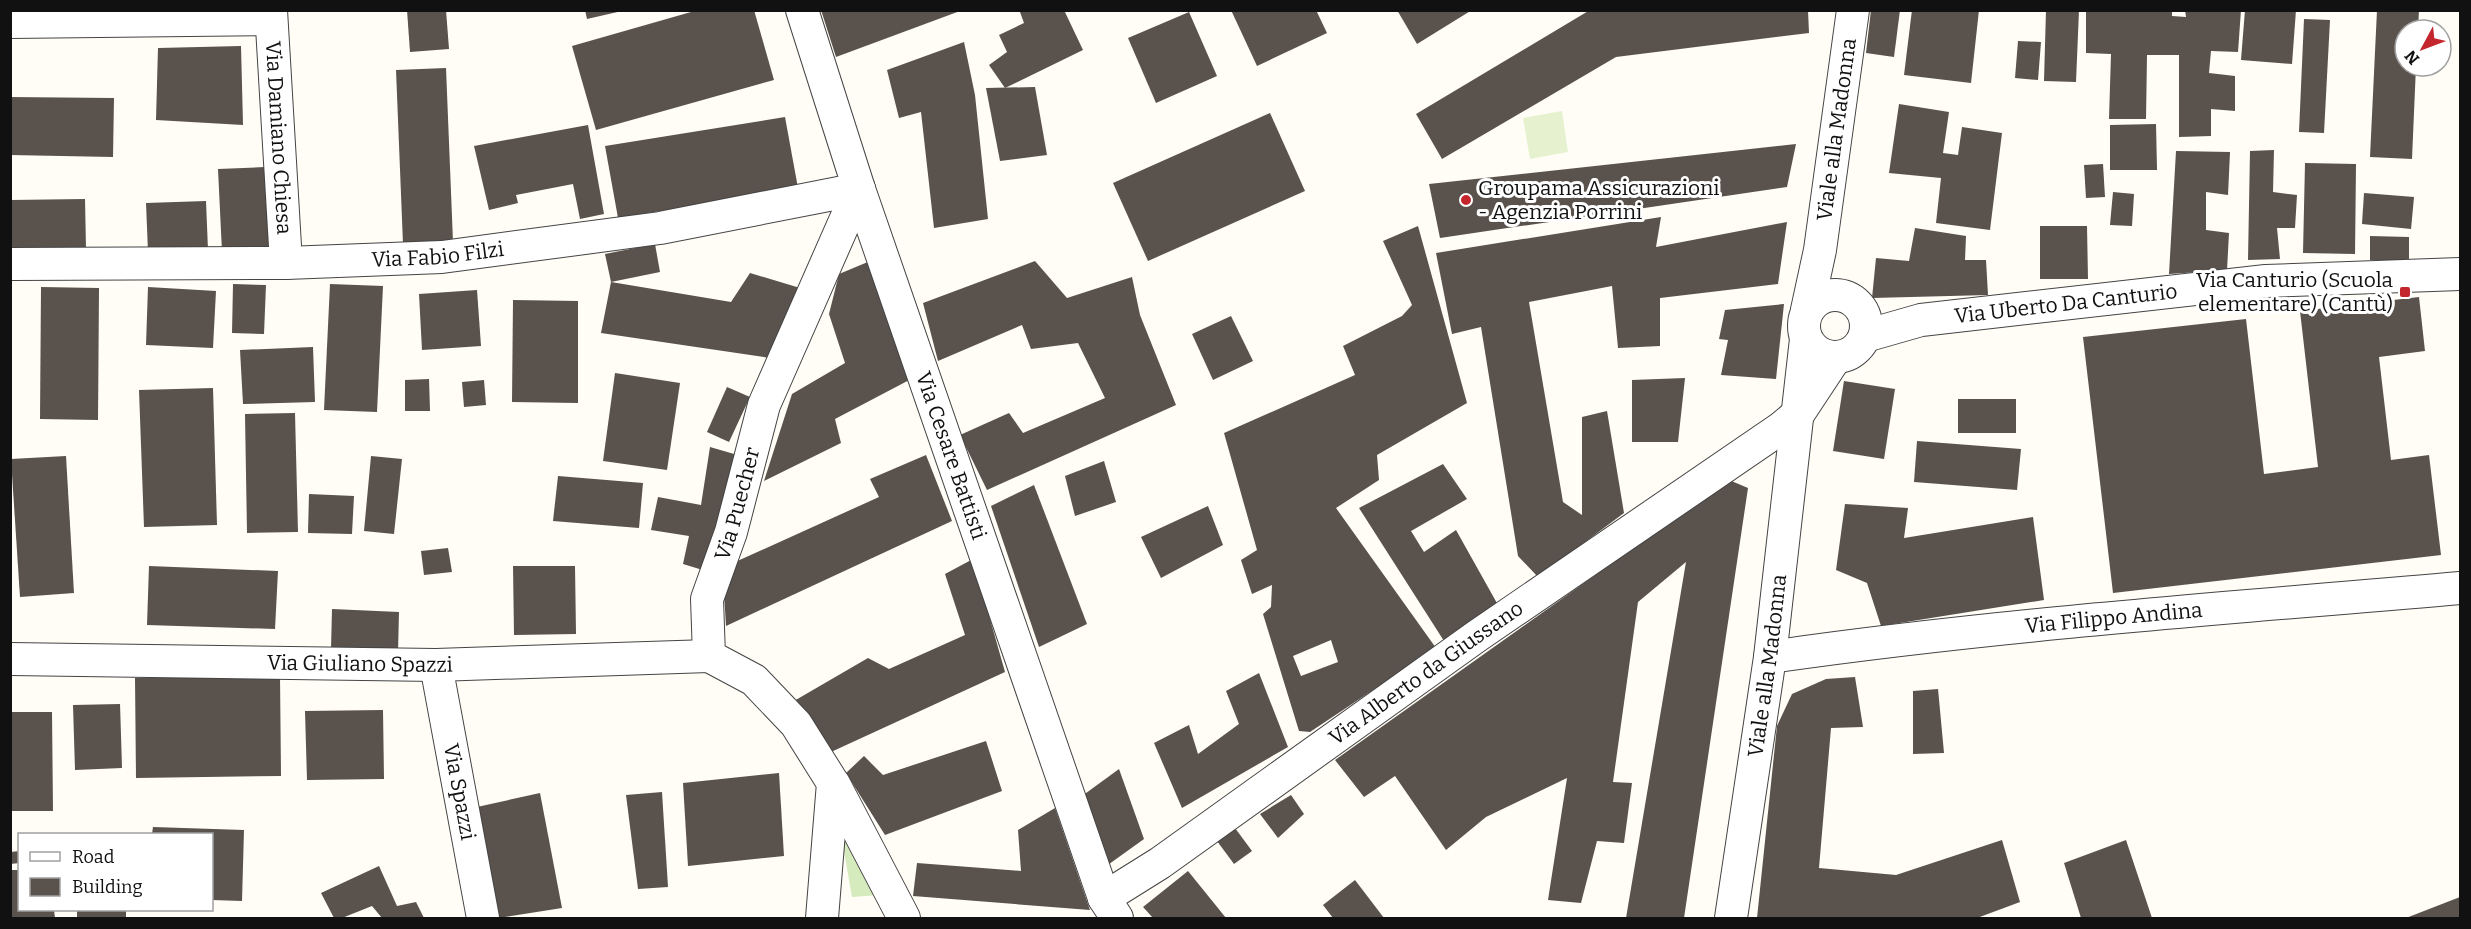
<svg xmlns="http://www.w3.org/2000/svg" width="2471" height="929" viewBox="0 0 2471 929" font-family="Bitter,serif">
<rect width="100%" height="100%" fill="#fffdf5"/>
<polygon fill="#d5ebbd" points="838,817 879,895 852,897"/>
<polygon fill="#e6f2cf" points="1562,111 1568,152 1530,159 1523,118"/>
<g fill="#5a524d" fill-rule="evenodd">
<polygon points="407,10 446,10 449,49 410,52"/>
<polygon points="585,10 622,10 622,11 587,19"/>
<polygon points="698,10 754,10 774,80 596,130 572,46"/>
<polygon points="821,10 960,10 960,11 836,57"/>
<polygon points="1022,10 1064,10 1083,50 1005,88 989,65 1007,52 999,35 1024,23 1020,12"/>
<polygon points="1231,10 1316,10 1327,33 1257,66"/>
<polygon points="1397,10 1472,10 1417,44"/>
<polygon points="1590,10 1808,10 1809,33 1616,57 1442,159 1416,114"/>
<polygon points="1871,10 1900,10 1894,57 1866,53"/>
<polygon points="1912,10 1979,10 1971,83 1904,75"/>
<polygon points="2046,10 2079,10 2076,82 2044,81"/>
<polygon points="2086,10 2172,10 2172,16 2186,17 2185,10 2241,10 2238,52 2211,51 2209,73 2235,76 2235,111 2211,109 2211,136 2179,137 2179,55 2147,55 2146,119 2109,119 2111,54 2086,53"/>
<polygon points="2245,10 2296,10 2292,64 2241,60"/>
<polygon points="2377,10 2419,10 2418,30 2405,30 2405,66 2416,66 2412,159 2370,157"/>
<polygon points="1189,12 1217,76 1156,103 1128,38"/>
<polygon points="2304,19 2330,20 2324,133 2299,132"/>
<polygon points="2018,41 2041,42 2038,80 2015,78"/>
<polygon points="964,42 975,95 988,219 934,228 921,112 899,118 887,70"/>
<polygon points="241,46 243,125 156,120 158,48"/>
<polygon points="446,68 453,242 403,244 396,70"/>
<polygon points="1035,87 1047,155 1000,161 986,88"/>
<polygon points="10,97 114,98 113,157 10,155"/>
<polygon points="1899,104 1949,112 1943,153 1958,155 1962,127 2002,133 1990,230 1936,223 1941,178 1889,173"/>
<polygon points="1270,113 1305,191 1148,261 1113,183"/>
<polygon points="785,117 798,188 618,218 605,146"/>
<polygon points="2156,124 2157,170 2110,170 2110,125"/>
<polygon points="588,125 604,214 580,219 573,184 516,195 518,203 489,210 474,146"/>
<polygon points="1796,144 1787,187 1440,238 1429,184"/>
<polygon points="2274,150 2273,192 2297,195 2295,228 2277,228 2280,259 2248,260 2250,151"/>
<polygon points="2176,151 2230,152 2228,195 2206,192 2206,230 2229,233 2227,270 2169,274"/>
<polygon points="2305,163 2356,164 2355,254 2303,253"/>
<polygon points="2103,164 2105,197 2086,198 2084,165"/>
<polygon points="265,167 269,250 222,252 218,169"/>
<polygon points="2113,192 2134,194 2132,226 2110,225"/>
<polygon points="2364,193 2414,197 2411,229 2362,224"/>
<polygon points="85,199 86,249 11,250 10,200"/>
<polygon points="206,201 208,250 148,252 146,203"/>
<polygon points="1661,217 1656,247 1787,222 1778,284 1660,298 1660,346 1618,348 1612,286 1529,302 1563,502 1582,515 1582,417 1607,411 1624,513 1538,577 1518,556 1481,327 1452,334 1436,253"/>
<path d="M1418 226 1467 403 1377 455 1379 480 1336 508 1436 648 1310 732 1299 731 1263 614 1271 607 1272 585 1252 594 1241 560 1257 550 1224 433 1355 375 1343 346 1402 316 1412 305 1383 241ZM1331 640 1338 662 1301 676 1293 656Z"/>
<polygon points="2040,226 2087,226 2088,279 2040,279"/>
<polygon points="1915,228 1966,236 1965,260 1986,260 1988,295 1872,298 1876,258 1909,261"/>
<polygon points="2370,236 2409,237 2409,260 2370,260"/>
<polygon points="655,244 660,272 611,282 605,254"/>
<polygon points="875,259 915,377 835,419 841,443 764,481 792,394 845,363 829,314 839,274"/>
<polygon points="1035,261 1067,298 1132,277 1140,315 1176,405 987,490 960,435 1009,413 1023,433 1105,398 1078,343 1031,349 1022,325 938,361 923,303"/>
<polygon points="750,273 800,288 770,358 601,333 611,282 731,302"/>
<polygon points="233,284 266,285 264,334 232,333"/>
<polygon points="330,284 383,286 377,412 324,410"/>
<polygon points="41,287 99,288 98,420 40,419"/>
<polygon points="148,287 216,291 213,348 146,345"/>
<polygon points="477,290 481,346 422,350 419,294"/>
<polygon points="2419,297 2425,351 2379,357 2391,460 2429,455 2441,555 2113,593 2083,337 2246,319 2264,474 2318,467 2300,311"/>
<polygon points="513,300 578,301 578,403 512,402"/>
<polygon points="1784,304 1776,379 1721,375 1728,340 1719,339 1725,310"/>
<polygon points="1231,316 1253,361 1213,380 1192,334"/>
<polygon points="313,347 315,402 243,404 240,350"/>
<polygon points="615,373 680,383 667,470 603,461"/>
<polygon points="1685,378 1678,442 1632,442 1632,380"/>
<polygon points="429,379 430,411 405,411 405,380"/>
<polygon points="484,380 486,405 464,407 462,382"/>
<polygon points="1844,381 1895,389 1884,459 1833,451"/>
<polygon points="727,387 750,397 729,442 707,432"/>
<polygon points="213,388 217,525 144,527 139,390"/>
<rect x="1958" y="399" width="58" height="34"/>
<polygon points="295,413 298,532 247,533 245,414"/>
<polygon points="1917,441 2021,449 2017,490 1914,482"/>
<polygon points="710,447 741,456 706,571 683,564 689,536 651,530 658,497 701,505"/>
<polygon points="926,455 952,521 726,626 724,594 733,563 879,497 870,479"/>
<polygon points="66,456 74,593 20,597 11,459"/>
<polygon points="371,456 402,459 394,534 364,531"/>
<polygon points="1104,461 1116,502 1075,516 1065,476"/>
<polygon points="1443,464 1467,499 1411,531 1424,552 1456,530 1498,605 1444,641 1359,508"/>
<polygon points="558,476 643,483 639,528 553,521"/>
<polygon points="1729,480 1748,488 1684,918 1626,918 1686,562 1638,602 1613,782 1632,783 1624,843 1597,841 1581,903 1548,900 1567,778 1486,817 1446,850 1395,776 1364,797 1335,760"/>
<polygon points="1034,485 1087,624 1039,647 991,506"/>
<polygon points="309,494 354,496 352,534 308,533"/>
<polygon points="1845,504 1908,508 1904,538 2033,517 2044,600 1881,626 1867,583 1836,570"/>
<polygon points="1208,506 1223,545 1161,578 1141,537"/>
<polygon points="448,548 452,572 424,575 421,551"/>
<polygon points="973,559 1005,672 831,752 794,701 868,658 889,669 965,635 945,574"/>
<polygon points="149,566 278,571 275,629 147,625"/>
<polygon points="513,566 575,566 576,634 514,635"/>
<polygon points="332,609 399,612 398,652 331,649"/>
<polygon points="1259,673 1288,747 1182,808 1154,743 1189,725 1198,754 1239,724 1226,691"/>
<polygon points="280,676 281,776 136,778 135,678"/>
<polygon points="1855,677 1863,727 1831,728 1819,868 1896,875 2002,840 2020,902 1977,918 1757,918 1777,726 1792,694 1826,679"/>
<polygon points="1938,689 1944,753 1913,754 1913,691"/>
<polygon points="120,704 122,768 75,770 73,705"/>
<polygon points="383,710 384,779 307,780 305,711"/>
<polygon points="10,712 52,712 53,811 10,811"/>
<polygon points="986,741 1002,791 885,835 846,773 864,756 883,775"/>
<polygon points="1119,769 1144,839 1105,867 1082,796"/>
<polygon points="779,773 784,856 688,866 683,783"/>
<polygon points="662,792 668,887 638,889 626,795"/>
<polygon points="540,793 562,908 498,918 477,807"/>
<polygon points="1291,795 1304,814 1278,838 1260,814"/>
<polygon points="1055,808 1090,910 913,896 917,863 1021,871 1018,830"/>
<polygon points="153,827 244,830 242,901 212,900 212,834 152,834"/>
<polygon points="1235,828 1252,851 1234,864 1217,841"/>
<polygon points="2126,840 2152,918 2081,918 2064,863"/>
<polygon points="20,851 20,863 10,864 10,852"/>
<polygon points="379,866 397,906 416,902 424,918 382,918 372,906 342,918 334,918 321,893"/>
<polygon points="10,870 20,870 20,910 54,910 55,918 10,918"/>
<polygon points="1188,871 1226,918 1153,918 1143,907"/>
<polygon points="1355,880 1384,918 1333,918 1323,905"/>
<polygon points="2460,897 2460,918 2406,918"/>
<rect x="77" y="910" width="49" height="8"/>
</g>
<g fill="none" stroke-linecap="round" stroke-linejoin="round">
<g stroke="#444" stroke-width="34">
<g id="minor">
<path id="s1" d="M271 10 286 263"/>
<path id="s2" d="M802 10 859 189 1104 898 1117 918"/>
<polyline points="10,22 271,19"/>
<path id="s3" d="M10 264 286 263 442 257 660 228 859 189"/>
<circle cx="1835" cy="326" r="31"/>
<path id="s4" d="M1807 310 1820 250 1853 10"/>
<path id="s5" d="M1865 336 1921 320 2266 281 2460 274"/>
<path id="s6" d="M1770 657C1999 624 2230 608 2460 588"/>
<path id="s7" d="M10 659 436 665 709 656"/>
<path id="s8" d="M436 665 483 918"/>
<polyline points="834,784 904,918"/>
<path id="s9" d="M1104 898 1160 863 1477 636 1781 428 1799 413 1836 357"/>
<path id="s10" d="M822 918 833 783 796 724 754 680 709 656 707 599 731 532 764 405 859 189"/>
<path id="s11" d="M1731 918 1770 657 1806 339"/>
</g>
</g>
<use href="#minor" stroke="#fff" stroke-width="32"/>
</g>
<g fill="#c4262e" stroke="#fff" stroke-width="2">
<circle cx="1466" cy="200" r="6"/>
<rect x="2399" y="286" width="12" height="12" rx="3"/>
</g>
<g text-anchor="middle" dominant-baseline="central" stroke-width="6" stroke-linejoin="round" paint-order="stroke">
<g font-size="21" fill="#111" stroke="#fff">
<text stroke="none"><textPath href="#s4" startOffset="183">Viale alla Madonna</textPath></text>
<text stroke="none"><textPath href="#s1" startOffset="128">Via Damiano Chiesa</textPath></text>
<text stroke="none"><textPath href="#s3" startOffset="428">Via Fabio Filzi</textPath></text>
<text stroke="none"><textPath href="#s5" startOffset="204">Via Uberto Da Canturio</textPath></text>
<text stroke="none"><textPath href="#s2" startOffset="470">Via Cesare Battisti</textPath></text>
<text stroke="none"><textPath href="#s10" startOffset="474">Via Puecher</textPath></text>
<text stroke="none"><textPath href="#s6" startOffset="346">Via Filippo Andina</textPath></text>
<text stroke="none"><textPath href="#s7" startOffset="350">Via Giuliano Spazzi</textPath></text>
<text stroke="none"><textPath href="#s11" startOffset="255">Viale alla Madonna</textPath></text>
<text stroke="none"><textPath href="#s9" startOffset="393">Via Alberto da Giussano</textPath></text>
<text stroke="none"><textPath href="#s8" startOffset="129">Via Spazzi</textPath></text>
</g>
<g font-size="21" fill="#111" stroke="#fff" text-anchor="start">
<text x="1478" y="188">Groupama Assicurazioni<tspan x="1478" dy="24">- Agenzia Porrini</tspan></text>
<text x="2393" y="280" text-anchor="end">Via Canturio (Scuola<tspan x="2393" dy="24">elementare) (Cantù)</tspan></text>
</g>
</g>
<rect width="2471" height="929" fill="none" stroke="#111111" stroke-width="24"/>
<rect x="18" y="833" width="195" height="78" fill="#ffffff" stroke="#a0a0a0" stroke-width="1.5"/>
<rect x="30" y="852" width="30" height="9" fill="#ffffff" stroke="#a0a0a0" stroke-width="1.5"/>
<text x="72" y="863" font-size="18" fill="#111111">Road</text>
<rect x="30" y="878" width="30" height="18" fill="#5a524d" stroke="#a0a0a0" stroke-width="1.5"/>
<text x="72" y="893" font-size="18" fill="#111111">Building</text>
<g transform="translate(2423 48) rotate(229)"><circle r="28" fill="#ffffff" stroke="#a0a0a0" stroke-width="1.5"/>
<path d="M0-4.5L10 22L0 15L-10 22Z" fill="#c4262e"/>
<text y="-9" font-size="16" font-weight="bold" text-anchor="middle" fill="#111111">N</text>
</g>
</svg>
